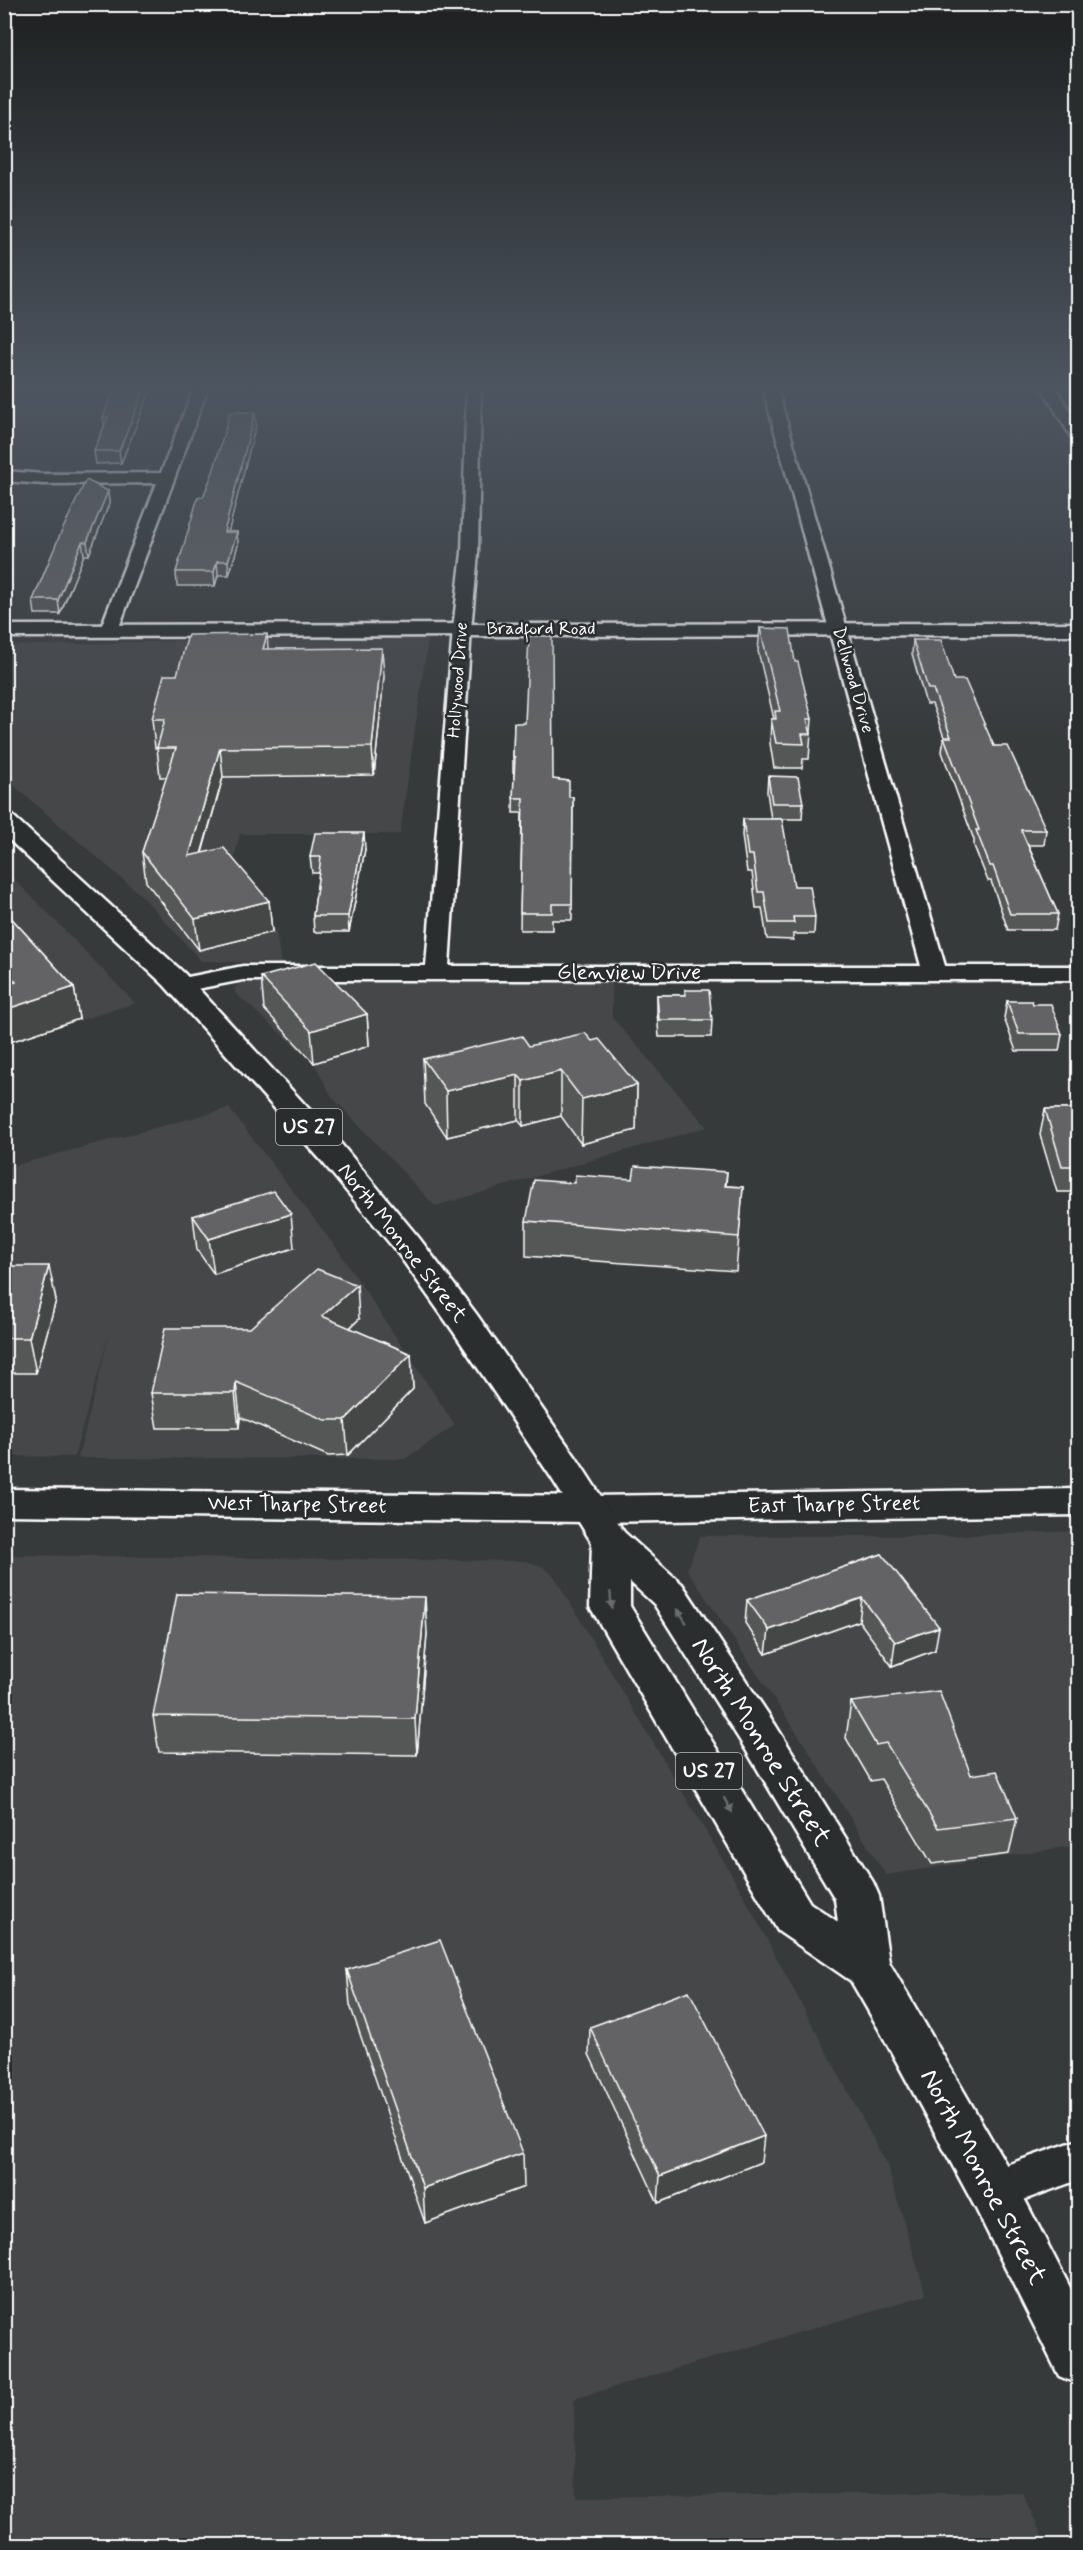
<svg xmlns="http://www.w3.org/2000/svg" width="1083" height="2550" viewBox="0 0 1083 2550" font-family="Mynerve,sans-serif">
<rect width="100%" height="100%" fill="#373a3b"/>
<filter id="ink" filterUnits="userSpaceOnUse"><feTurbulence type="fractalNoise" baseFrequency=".0167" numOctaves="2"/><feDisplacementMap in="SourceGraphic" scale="12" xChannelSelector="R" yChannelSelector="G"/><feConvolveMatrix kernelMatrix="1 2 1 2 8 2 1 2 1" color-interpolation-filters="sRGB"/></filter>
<g filter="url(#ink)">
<g fill="#444748">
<polygon points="247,639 428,639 400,834 240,834 230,877 276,932 281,963 201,961 143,897 5,778 4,646"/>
<polygon points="4,869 49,914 135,1003 5,1044"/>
<polygon points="401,978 612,980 612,1017 707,1127 435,1206 332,1097 314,1063 235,993 234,989 237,985 249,981 265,979"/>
<polygon points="229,1108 338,1250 455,1425 405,1459 78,1458 110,1332 74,1457 5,1456 5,1168"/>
<polygon points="1078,1531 1078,1845 886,1875 801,1739 687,1570 700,1536 946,1536"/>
<polygon points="5,1555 526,1561 543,1567 554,1576 739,1887 887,2165 926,2295 574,2399 576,2497 1022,2492 1046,2545 5,2546"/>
</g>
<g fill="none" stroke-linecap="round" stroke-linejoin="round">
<g stroke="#fff" stroke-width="5">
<g id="street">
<polygon points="194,388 208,388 118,630 115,634 103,634 100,630 157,483 43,484 4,481 4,471 43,474 161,473"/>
<polygon points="467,388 481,388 478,553 471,629 449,966 921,966 763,388 777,388 945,966 1078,966 1078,980 243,980 181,992 173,990 169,985 173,980 243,966 426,966 453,629 462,553"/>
<polygon points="1042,388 1056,388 1078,425 1078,441 1071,437"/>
<polygon points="1078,2140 1078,2180 993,2211 978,2205 971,2190 978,2175"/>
</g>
</g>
<g stroke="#fff" stroke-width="5">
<g id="secondary">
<polygon points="1078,623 1078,635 4,637 4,625"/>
<polygon points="4,1489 590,1496 1078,1489 1078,1515 590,1522 4,1515"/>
</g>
</g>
<g stroke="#fff" stroke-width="5">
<path id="primary" d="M4 814 13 816 184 973 342 1145 419 1238 477 1315 577 1459 624 1532 682 1584 776 1726 873 1882 879 1896 889 1962 1011 2173 1078 2303V2384L1059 2376 975 2207 880 2031 851 1981 778 1931 596 1617 590 1607 592 1543 551 1477 453 1331 397 1252 320 1159 164 985 4 835ZM630 1582 654 1604 746 1750 835 1899 838 1922 810 1903 630 1606Z"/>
</g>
<use href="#street" fill="#2a2d2e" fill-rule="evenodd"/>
<use href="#secondary" fill="#2a2d2e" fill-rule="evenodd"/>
<use href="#primary" fill="#2a2d2e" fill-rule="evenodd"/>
</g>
<g fill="#555657" stroke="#fff" stroke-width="1.5">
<polygon points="115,388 150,388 150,391 121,463 96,464 94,451 104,426 103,417"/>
<polygon points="256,424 228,532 237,532 238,545 229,575 218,575 215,586 177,586 176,572 203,497"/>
<polygon points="108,491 109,504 89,555 84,555 60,614 35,614 33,600"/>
<polygon points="760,628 795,662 812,719 809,759 803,759 802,768 774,768 770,743 771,719 774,719 758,651"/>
<polygon points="913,640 954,680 994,746 1046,830 1044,845 1028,845 1058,914 1055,930 1008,930 991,881 988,881 974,846 974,840 942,752 944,737 932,704 926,704 912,654"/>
<polygon points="268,649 384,676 374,775 223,777 202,853 269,901 272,932 199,950 146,882 142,852 167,777 160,777 157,748 155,748 152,719 177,675"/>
<polygon points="514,723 553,779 569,797 573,797 572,920 552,920 552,930 520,930 522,813 513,813 514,772 513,772 513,757"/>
<polygon points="768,776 803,803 802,819 771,819 767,792"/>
<polygon points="743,819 794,886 815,917 814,934 793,934 793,940 767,939 762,908 756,908 752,872 747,872 742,835"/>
<polygon points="365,849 349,932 314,932 313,916 319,873 312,873 310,857"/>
<polygon points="4,910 74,987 79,1019 4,1044"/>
<polygon points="261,977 367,1014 369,1046 314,1063 264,1009"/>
<polygon points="685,990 712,1020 711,1037 659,1037 657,1012 657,995 685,995"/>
<polygon points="1007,1001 1033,1004 1062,1034 1059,1051 1016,1051 1004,1018"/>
<polygon points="592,1041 637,1085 636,1130 581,1144 561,1116 523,1126 518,1120 447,1137 425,1104 423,1059 529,1046"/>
<polygon points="1045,1109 1078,1109 1078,1192 1057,1192 1040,1135"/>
<polygon points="727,1172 726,1186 743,1187 736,1271 526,1256 526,1221 574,1183"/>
<polygon points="193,1216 294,1248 214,1274 197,1250"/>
<polygon points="4,1266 56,1300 36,1373 4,1373"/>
<polygon points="359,1319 350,1328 411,1354 413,1389 348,1455 328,1456 240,1417 239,1428 157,1428 151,1393 250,1328"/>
<polygon points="882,1554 935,1650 892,1666 859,1621 766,1654 745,1623 747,1600"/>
<polygon points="427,1633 417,1755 159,1752 153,1716"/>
<polygon points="851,1702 971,1775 1017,1818 1009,1854 932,1864 881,1779 871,1781 846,1738"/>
<polygon points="347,1970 524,2187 425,2223 350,2005"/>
<polygon points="590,2027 761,2162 658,2203 589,2054"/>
</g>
<g fill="#454647" stroke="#fff" stroke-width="1.5">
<polygon points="145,388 150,388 150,391 121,463 119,451"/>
<polygon points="255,412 256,424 225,545 224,532"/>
<polygon points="108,491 109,504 89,555 87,542"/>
<polygon points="237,532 238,545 229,575 228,561"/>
<polygon points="82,542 84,555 60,614 58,600"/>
<polygon points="217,561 218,575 215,586 214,572"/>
<polygon points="267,634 269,662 263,649"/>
<polygon points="382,648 384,676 374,775 372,747"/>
<polygon points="220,748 223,777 192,886 189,856"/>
<polygon points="364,833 365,849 349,932 348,916"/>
<polygon points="269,901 272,932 199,950 195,919"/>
<polygon points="74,987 79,1019 4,1044 4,1010"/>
<polygon points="367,1014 369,1046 314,1063 311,1031"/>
<polygon points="561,1071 561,1116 523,1126 523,1081"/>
<polygon points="518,1075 518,1120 447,1137 446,1091"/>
<polygon points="637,1085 636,1130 581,1144 582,1099"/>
<polygon points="291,1214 294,1248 214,1274 209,1239"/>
<polygon points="49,1266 56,1300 36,1373 29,1338"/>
<polygon points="357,1285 359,1319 325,1351 322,1316"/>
<polygon points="411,1354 413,1389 348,1455 345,1420"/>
<polygon points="236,1382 240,1417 239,1428 235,1393"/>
<polygon points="425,1597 427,1633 417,1755 415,1719"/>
<polygon points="862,1598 859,1621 766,1654 769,1630"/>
<polygon points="939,1627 935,1650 892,1666 895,1642"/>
<polygon points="764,2136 761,2162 658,2203 660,2176"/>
<polygon points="523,2153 524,2187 425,2223 423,2188"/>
</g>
<g fill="#636465" stroke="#fff" stroke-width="1.5">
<polygon points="115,388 145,388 119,451 94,451 108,417 103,417"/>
<polygon points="230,412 255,412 224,532 237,532 228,561 217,561 214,572 176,572 198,497 203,497 213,472"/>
<polygon points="86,480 108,491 87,542 82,542 58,600 33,600 59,537"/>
<polygon points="760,628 790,629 795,662 798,662 812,719 807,719 811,734 802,734 804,744 776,743 771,719 776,719 775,711 780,711"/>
<polygon points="267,634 263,649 382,648 372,747 220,748 189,856 224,848 269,901 195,919 142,852 176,748 157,748 165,719 152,719 164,675 177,675 188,635"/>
<polygon points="529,636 552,636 553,779 569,781 569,797 573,797 572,904 552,904 552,913 520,913 523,798 513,798 515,757 513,757 514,723 525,723"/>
<polygon points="913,640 941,640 954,680 965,680 994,746 1008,746 1046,830 1021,830 1058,914 1010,914 993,866 990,866 976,830 979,830 944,737 951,737 933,689 928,689"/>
<polygon points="768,776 798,777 803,803 772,803"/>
<polygon points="743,819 782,819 794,886 810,886 815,917 793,917 794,923 769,923 764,892 758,892 753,855 748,855"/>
<polygon points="315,833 364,833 348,916 313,916 321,857 310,857"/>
<polygon points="4,910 74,987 4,1010 4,986 16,982 4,969"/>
<polygon points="316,962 367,1014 311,1031 261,977"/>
<polygon points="685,990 709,990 712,1020 659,1020 657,995 686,995"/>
<polygon points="1007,1001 1032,1001 1033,1004 1051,1004 1062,1034 1019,1034"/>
<polygon points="585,1033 592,1041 599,1039 637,1085 582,1099 561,1071 523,1081 518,1075 446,1091 423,1059 522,1036 529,1046"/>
<polygon points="1045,1109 1078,1109 1078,1166 1062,1166"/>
<polygon points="635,1166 727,1172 725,1186 743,1187 739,1237 526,1221 534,1180 574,1183 575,1175 633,1179"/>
<polygon points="274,1191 291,1214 209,1239 193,1216"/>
<polygon points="4,1266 49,1266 29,1338 4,1338"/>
<polygon points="317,1269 357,1285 322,1316 411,1354 345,1420 325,1420 236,1382 235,1393 151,1393 165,1328 250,1328"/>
<polygon points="882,1554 939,1627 895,1642 862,1598 769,1630 747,1600"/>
<polygon points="177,1594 425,1597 415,1719 153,1716"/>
<polygon points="939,1691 971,1775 997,1771 1017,1818 938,1828 886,1743 876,1745 851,1702"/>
<polygon points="440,1940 523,2153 423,2188 347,1970"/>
<polygon points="689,1991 764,2136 660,2176 590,2027"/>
</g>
<defs><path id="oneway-solid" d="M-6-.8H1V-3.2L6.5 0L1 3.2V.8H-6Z" transform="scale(1.5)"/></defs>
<g fill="#6a6c6d">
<use href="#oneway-solid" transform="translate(611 1600) rotate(85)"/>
<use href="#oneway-solid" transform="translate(682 1616) rotate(-123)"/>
<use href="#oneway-solid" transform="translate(728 1805) rotate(60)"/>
</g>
</g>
<linearGradient id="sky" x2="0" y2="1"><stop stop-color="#1e2020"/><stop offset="0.52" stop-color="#4d5560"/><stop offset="1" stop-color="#4d5560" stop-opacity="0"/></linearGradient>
<rect width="1083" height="745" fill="url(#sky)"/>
<g text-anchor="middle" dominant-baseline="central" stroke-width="5" stroke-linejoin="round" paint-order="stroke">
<g font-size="18" fill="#fff" stroke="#2a2d2e">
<text x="541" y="629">Bradford Road</text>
<text transform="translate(458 680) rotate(-86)">Hollywood Drive</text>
<text transform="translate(853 680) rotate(74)">Dellwood Drive</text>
</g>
<g fill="#2a2d2e" stroke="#bfc0c0" stroke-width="1.5">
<rect x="276" y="1109" width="66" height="36" rx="4.5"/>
<rect x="676" y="1753" width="66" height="36" rx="4.5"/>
</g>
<g font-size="21" font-weight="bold" fill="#fff">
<text x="309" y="1127">US 27</text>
<text x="709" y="1771">US 27</text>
</g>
<g font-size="22" fill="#fff" stroke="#2a2d2e">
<text x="629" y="973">Glenview Drive</text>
<text transform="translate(402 1243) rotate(52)">North Monroe Street</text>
<text transform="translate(297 1505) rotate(1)">West Tharpe Street</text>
<text transform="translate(834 1505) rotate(-1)">East Tharpe Street</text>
</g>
<g font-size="27" fill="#fff" stroke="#2a2d2e">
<text transform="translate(761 1742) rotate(58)">North Monroe Street</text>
<text transform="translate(983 2177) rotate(62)">North Monroe Street</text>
</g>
</g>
<rect width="1083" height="2550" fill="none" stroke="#2a2d2e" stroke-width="24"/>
<rect x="12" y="12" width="1059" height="2526" fill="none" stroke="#fff" stroke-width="2" filter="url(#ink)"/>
</svg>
